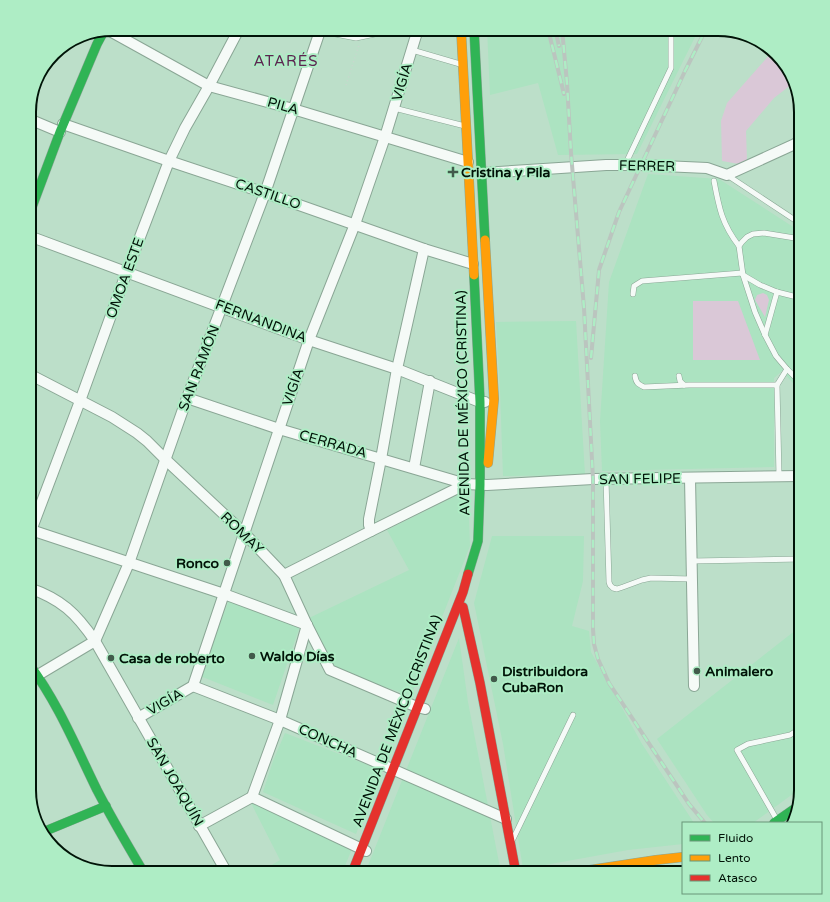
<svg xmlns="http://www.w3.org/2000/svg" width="830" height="902" viewBox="0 0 830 902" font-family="'Varela Round',sans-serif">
<rect width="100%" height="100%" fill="#bcdfc9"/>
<g fill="#ace3c1">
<polygon points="487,29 699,29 637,154 558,155 538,83 490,95"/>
<polygon points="648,174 719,179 801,232 801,392 782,371 774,378 774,467 602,471 600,421 609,282"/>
<polygon points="576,321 585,475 503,476 500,391 496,322"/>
<polygon points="468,490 470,546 411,696 374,683 331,667 309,618 409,570 387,530"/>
<polygon points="492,536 584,536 583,581 572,626 589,631 591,652 642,744 694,823 683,823 683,844 628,850 523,869 503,744 474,603"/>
<polygon points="229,600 300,626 273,705 200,676"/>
<polygon points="801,626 801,788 753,823 714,823 707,815 657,739"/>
<polygon points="459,638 468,702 501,873 365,873"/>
<polygon points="285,733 381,770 356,834 263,792 273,761"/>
<polygon points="251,803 352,849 342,873 258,873 280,860"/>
<polygon points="672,866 676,873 621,873"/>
</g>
<g fill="#dac8d7">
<polygon points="772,52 784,61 792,84 774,98 746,131 747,160 739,164 722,161 721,121 727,103"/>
<polygon points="763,293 767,295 769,300 765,317 755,300 757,295"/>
<polygon points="693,301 738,301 760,360 693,360"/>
</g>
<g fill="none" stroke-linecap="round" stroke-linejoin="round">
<g stroke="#8aa695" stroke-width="6">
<g id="lane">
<polyline points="315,29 320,31 356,38 398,29"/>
<polyline points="412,50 460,64"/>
<polyline points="394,108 465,126"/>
<polyline points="625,165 671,68 671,37"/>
<polyline points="727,175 801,224"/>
<path d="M714 181C719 208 722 224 739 246"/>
<polyline points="801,239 764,233 753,234 747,237 742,242 739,246 743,275 755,312 765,335 776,356 787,369 801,383"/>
<polyline points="743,275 760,285 777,292 801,298"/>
<polyline points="633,294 634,286 642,281 742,273"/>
<polyline points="765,335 777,292"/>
<path d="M635 376C636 383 638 384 644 387L689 385H777"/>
<polyline points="679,376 680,381 684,385"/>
<polyline points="779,476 777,385 787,369"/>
<polyline points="606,479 609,582 610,585 613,588 617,589 623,587 642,580 651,578 692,579"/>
<polyline points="692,561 801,559"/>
<polyline points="777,820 737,750 748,744 790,735 801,728"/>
<polyline points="513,839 573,715"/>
</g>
</g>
<g stroke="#8aa695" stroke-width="12">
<g id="street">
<polyline points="108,30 209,86 293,109 468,162"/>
<polyline points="29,119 60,132"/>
<polyline points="63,124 169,161 265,193 424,249 473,264"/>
<polyline points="483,173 606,165 641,165 707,168 727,175 795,144 801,139"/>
<polyline points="29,236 309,340 397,369 480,402 485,402"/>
<polyline points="29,374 112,417 137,433 147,441 166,460 245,534 284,575 307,625 330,670 417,707 425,709"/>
<polyline points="187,398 279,429 466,484 487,485 593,479 801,476"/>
<polyline points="414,468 430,381"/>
<polyline points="690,478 694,686"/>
<polyline points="31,530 224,594 307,625 280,720 252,797"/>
<polyline points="371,531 369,525 369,519 381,459 397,369 424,249"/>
<polyline points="29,536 80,401 127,271 169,161 185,128 209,86 239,29"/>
<polyline points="284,575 371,531 466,484"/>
<path d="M29 588C61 599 76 613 95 641L227 873"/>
<polyline points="38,675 95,641 129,563 187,398 265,193 320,31"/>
<polyline points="193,686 280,720 506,819"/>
<polyline points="138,718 193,686 309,340 355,224 385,137 418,29"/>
<polyline points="252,797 366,851"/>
<polyline points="199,826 252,797"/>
</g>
</g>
<g stroke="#8aa695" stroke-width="10">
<g id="fast">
<polyline points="474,29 485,240"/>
<polyline points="29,215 60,132 97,44 104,31"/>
<polyline points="468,574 478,541 480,485 480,402 474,275"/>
<path d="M29 664C58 703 76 747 97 790 112 819 128 846 144 873"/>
<polyline points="774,823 797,807"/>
<polyline points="43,832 106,806"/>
</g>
</g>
<g stroke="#8aa695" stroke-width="10">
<g id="slow">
<polyline points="461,29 474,275"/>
<polyline points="485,240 494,399 488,463"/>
<polyline points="570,873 656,860 683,857"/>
</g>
</g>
<g stroke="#8aa695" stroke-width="10">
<g id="jam">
<polyline points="463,607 480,683 516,873"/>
<polyline points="352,873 463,592 468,574"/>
</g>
</g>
<polyline stroke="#cad6ce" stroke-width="1.5" stroke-dasharray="1 3" stroke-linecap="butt" points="346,85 359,45"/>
<use href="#lane" stroke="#f5faf7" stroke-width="5"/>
<use href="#street" stroke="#f5faf7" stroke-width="10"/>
<use href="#fast" stroke="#30b455" stroke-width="9"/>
<use href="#slow" stroke="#ff9f0a" stroke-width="9"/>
<use href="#jam" stroke="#e5322d" stroke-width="9"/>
<g stroke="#bbc5bf" stroke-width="4">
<g id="rail">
<polyline points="548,29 564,94"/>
<polyline points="555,29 559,46"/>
<polyline points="562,29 567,83 571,153 584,308 593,479 593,629 594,644 598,659 609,683 689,804 705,823"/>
<polyline points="591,358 599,270 619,212 685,71 706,29"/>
</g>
</g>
<use href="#rail" stroke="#aeedc5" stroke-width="2.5" stroke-dasharray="8" stroke-linecap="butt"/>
</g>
<g fill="#425a4b" stroke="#aeedc5" stroke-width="1.5">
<path d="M451 166h4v4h4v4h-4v4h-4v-4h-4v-4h4z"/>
<circle cx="227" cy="563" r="4"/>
<circle cx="252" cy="656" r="4"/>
<circle cx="111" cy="658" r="4"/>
<circle cx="697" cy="671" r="4"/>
<circle cx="494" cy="679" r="4"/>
</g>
<g text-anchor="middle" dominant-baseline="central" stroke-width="4" stroke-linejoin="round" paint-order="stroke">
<g font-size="14" fill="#001307" stroke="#aeedc5">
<text transform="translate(402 82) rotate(-73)">VIGÍA</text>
<text transform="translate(283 106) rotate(16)">PILA</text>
<text transform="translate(647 166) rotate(1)">FERRER</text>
<text transform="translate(268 194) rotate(19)">CASTILLO</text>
<text transform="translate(125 278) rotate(-70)">OMOA ESTE</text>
<text transform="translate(261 321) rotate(21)">FERNANDINA</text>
<text transform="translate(199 368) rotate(-69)">SAN RAMÓN</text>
<text transform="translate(293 387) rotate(-71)">VIGÍA</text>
<text transform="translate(463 403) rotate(-91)">AVENIDA DE MÉXICO (CRISTINA)</text>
<text transform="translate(333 444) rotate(16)">CERRADA</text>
<text transform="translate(640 479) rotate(-1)">SAN FELIPE</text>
<text transform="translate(242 533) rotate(44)">ROMAY</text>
<text transform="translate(165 702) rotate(-30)">VIGÍA</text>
<text transform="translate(397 721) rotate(-69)">AVENIDA DE MÉXICO (CRISTINA)</text>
<text transform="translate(328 741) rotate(24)">CONCHA</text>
<text transform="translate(175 782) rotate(60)">SAN JOAQUÍN</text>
</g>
<g font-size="14" font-weight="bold" fill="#001307" stroke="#aeedc5" text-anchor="start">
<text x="461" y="172">Cristina y Pila</text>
<text x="219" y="563" text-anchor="end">Ronco</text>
<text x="260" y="656">Waldo Días</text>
<text x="119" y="658">Casa de roberto</text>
<text x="502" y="671">Distribuidora<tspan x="502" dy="16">CubaRon</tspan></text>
<text x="705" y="671">Animalero</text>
</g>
<g font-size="15" letter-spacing="1" fill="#5c2550" stroke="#aeedc5">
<text x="286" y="61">ATARÉS</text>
</g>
</g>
<path d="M0 0H830V902H0ZM112 36H718A76 76 0 0 1 794 112V790A76 76 0 0 1 718 866H112A76 76 0 0 1 36 790V112A76 76 0 0 1 112 36Z" fill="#aeedc5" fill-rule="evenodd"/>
<path fill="none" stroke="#001307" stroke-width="2" d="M112 36H718A76 76 0 0 1 794 112V790A76 76 0 0 1 718 866H112A76 76 0 0 1 36 790V112A76 76 0 0 1 112 36Z"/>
<rect x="682" y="822" width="140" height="72" fill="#aeedc5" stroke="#689679"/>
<rect x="690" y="835" width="20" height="6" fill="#30b455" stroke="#689679"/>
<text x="718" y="842" font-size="12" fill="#001307">Fluido</text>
<rect x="690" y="855" width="20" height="6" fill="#ff9f0a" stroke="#689679"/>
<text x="718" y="862" font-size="12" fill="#001307">Lento</text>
<rect x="690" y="875" width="20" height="6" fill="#e5322d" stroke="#689679"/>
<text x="718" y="882" font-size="12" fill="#001307">Atasco</text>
</svg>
